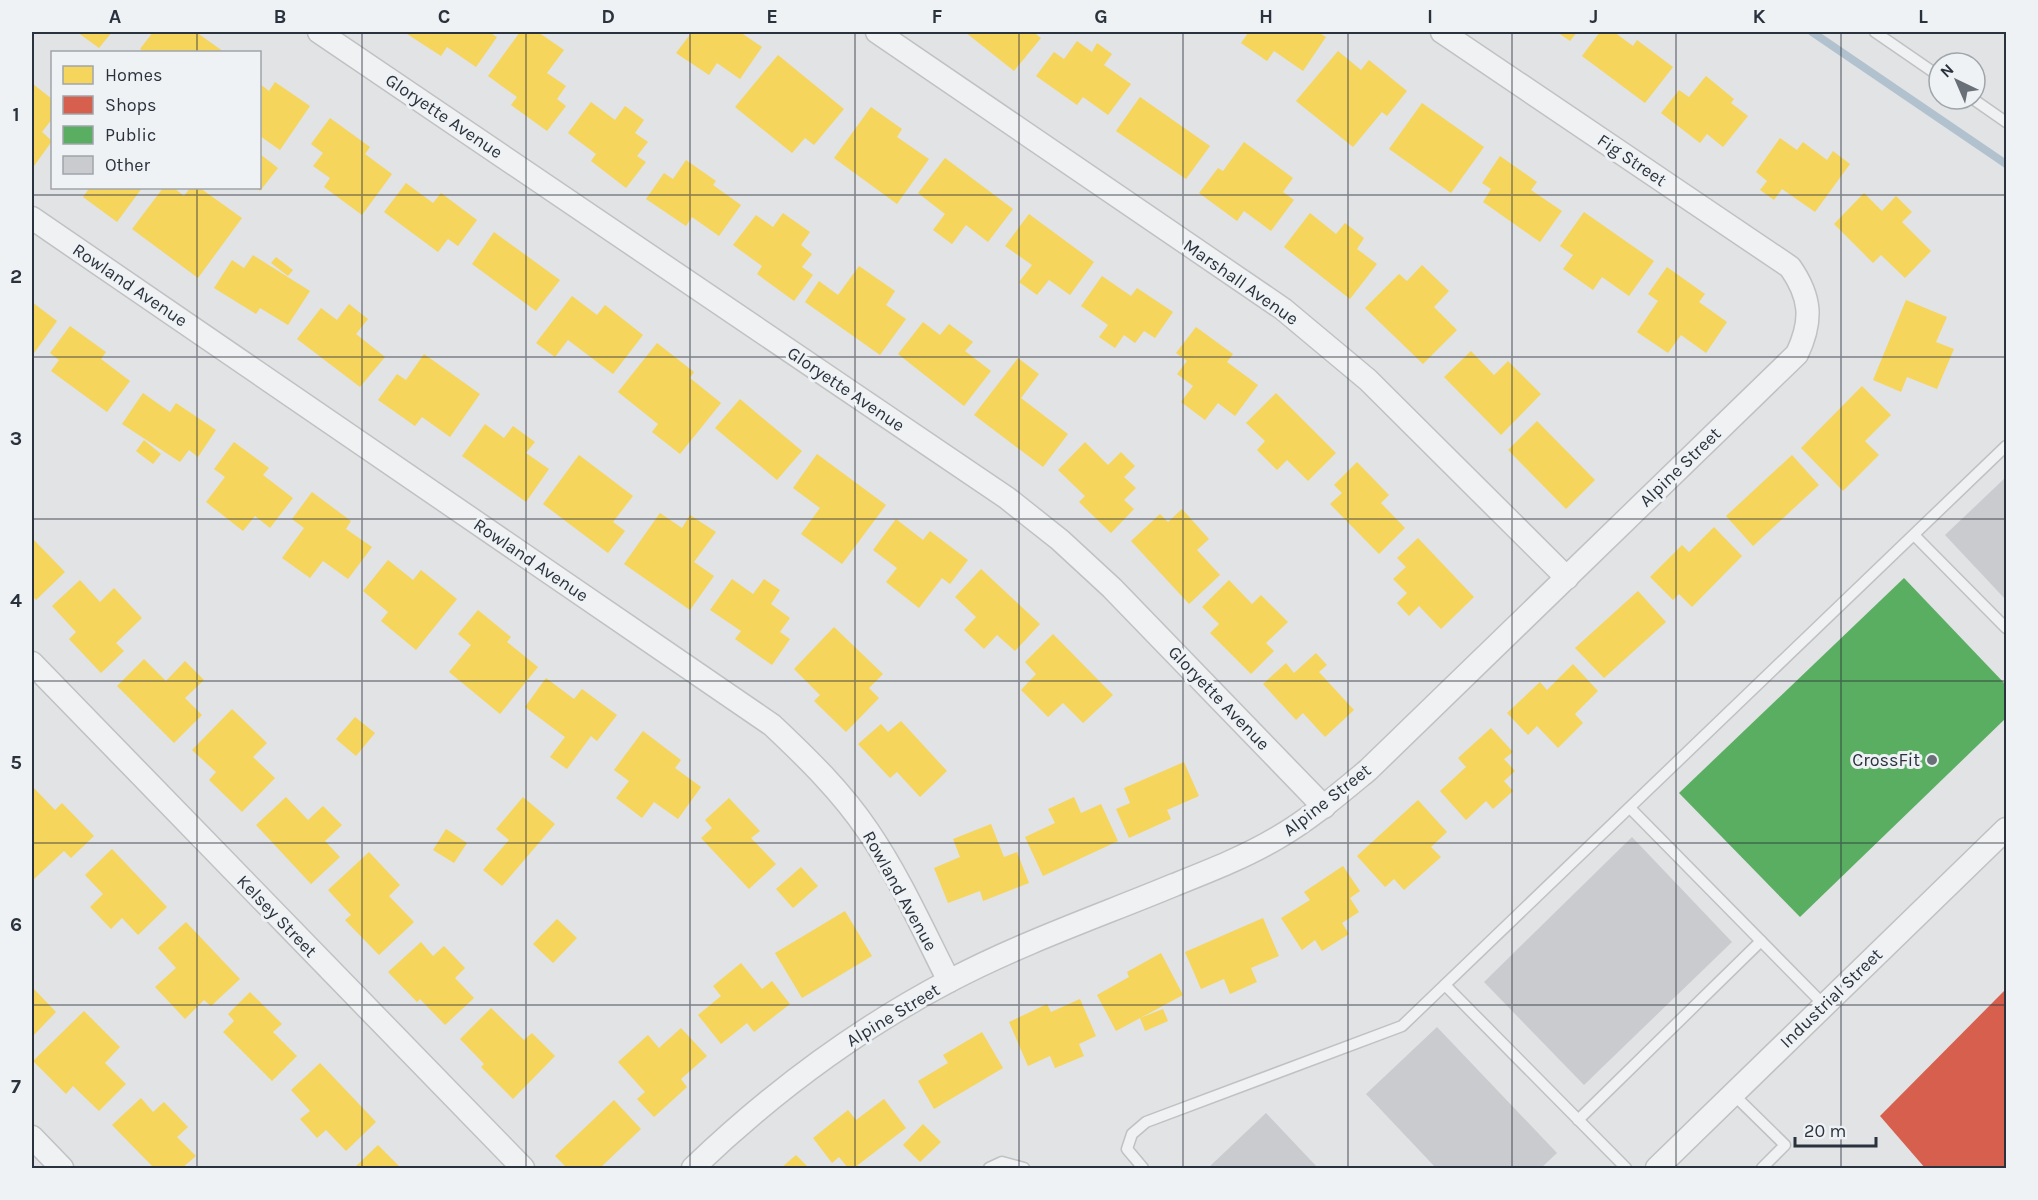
<svg xmlns="http://www.w3.org/2000/svg" width="2038" height="1200" viewBox="0 0 2038 1200" font-family="Karla,sans-serif">
<rect width="100%" height="100%" fill="#e1e3e5"/>
<g fill="#f6d55c">
<polygon points="77,32 112,32 99,48"/>
<polygon points="153,32 196,32 224,52 145,52 140,49"/>
<polygon points="404,32 489,32 497,37 476,67 447,47 441,56"/>
<polygon points="520,32 538,32 564,50 547,73 566,86 557,99 566,106 547,131 511,105 517,97 488,76"/>
<polygon points="692,32 740,32 762,47 740,79 717,63 709,75 676,53"/>
<polygon points="965,32 1033,32 1041,38 1014,71"/>
<polygon points="1245,32 1318,32 1326,37 1303,71 1274,51 1267,61 1241,43 1248,33"/>
<polygon points="1557,32 1577,32 1570,41"/>
<polygon points="1600,32 1614,32 1633,46 1637,40 1673,67 1645,103 1582,56"/>
<polygon points="1077,41 1092,52 1097,43 1112,54 1104,65 1131,84 1108,115 1083,97 1077,105 1036,76 1054,52 1064,59"/>
<polygon points="1338,51 1361,70 1369,60 1407,91 1387,116 1382,112 1353,147 1296,101"/>
<polygon points="778,55 844,109 814,145 805,138 792,153 735,107"/>
<polygon points="1706,76 1734,99 1731,103 1748,116 1723,147 1707,134 1700,143 1661,113 1679,90 1689,97"/>
<polygon points="275,82 310,106 280,150 260,136 260,84 269,91"/>
<polygon points="33,84 52,99 52,119 42,132 52,141 34,166 32,164"/>
<polygon points="1140,97 1210,146 1186,179 1116,131"/>
<polygon points="591,102 615,120 625,106 644,120 635,133 648,142 637,156 646,162 626,188 591,161 596,154 568,133"/>
<polygon points="1422,103 1484,147 1451,193 1389,149"/>
<polygon points="871,107 902,129 897,137 929,159 897,204 834,158"/>
<polygon points="330,118 370,147 365,154 392,174 362,215 324,187 330,178 313,166 323,153 311,144"/>
<polygon points="1780,138 1797,150 1803,142 1827,160 1833,151 1850,164 1815,212 1782,189 1774,200 1760,190 1767,181 1756,172"/>
<polygon points="1244,142 1293,178 1283,192 1294,200 1271,231 1244,211 1237,221 1199,193 1218,168 1223,171"/>
<polygon points="260,154 278,168 260,191 256,188 260,188"/>
<polygon points="1500,156 1537,182 1531,190 1562,211 1540,242 1483,202 1491,189 1482,183"/>
<polygon points="945,158 1013,209 988,242 966,225 952,244 933,230 945,214 918,193"/>
<polygon points="686,160 716,181 713,185 741,205 719,236 692,217 686,226 646,199 664,173 673,179"/>
<polygon points="406,183 433,203 441,193 477,220 458,246 448,239 438,252 384,212"/>
<polygon points="85,188 142,188 117,222 83,197 88,190"/>
<polygon points="163,188 174,188 184,196 190,188 200,188 242,218 198,278 132,229"/>
<polygon points="1864,193 1882,211 1896,196 1912,212 1902,222 1931,251 1905,278 1881,255 1873,263 1834,224"/>
<polygon points="1584,212 1654,261 1629,296 1602,277 1593,290 1563,269 1573,255 1560,246"/>
<polygon points="783,213 810,232 801,245 812,254 802,267 813,275 794,301 757,274 762,266 733,245 756,215 773,227"/>
<polygon points="1310,213 1336,234 1345,223 1364,238 1357,249 1377,264 1350,299 1284,247"/>
<polygon points="1029,214 1094,262 1070,295 1049,280 1037,295 1019,282 1032,265 1005,246"/>
<polygon points="494,232 560,280 536,311 472,264"/>
<polygon points="253,255 310,291 288,325 260,308 256,314 214,288 232,260 244,268"/>
<polygon points="276,257 293,270 288,276 271,263"/>
<polygon points="1422,265 1449,291 1434,307 1457,330 1423,364 1365,308 1399,274 1407,281"/>
<polygon points="859,266 895,291 886,305 906,319 880,355 805,302 819,281 838,295"/>
<polygon points="1667,267 1705,294 1699,302 1727,322 1706,353 1681,335 1668,353 1637,332 1658,301 1648,294"/>
<polygon points="1102,276 1131,296 1137,288 1173,312 1155,338 1144,331 1135,343 1124,335 1115,348 1099,337 1108,325 1081,306"/>
<polygon points="572,296 597,315 605,305 643,335 613,374 568,340 555,357 536,343"/>
<polygon points="1906,300 1947,317 1936,342 1954,349 1937,389 1907,377 1901,392 1873,380"/>
<polygon points="32,302 57,321 32,356"/>
<polygon points="349,304 368,319 356,334 385,357 360,387 297,339 321,308 337,320"/>
<polygon points="923,322 940,335 949,324 973,342 965,351 991,371 964,406 898,354"/>
<polygon points="70,326 106,352 101,359 130,381 107,412 51,371 59,360 50,353"/>
<polygon points="1196,327 1233,354 1227,362 1258,385 1235,416 1218,403 1205,420 1181,402 1193,386 1177,374 1187,361 1176,353"/>
<polygon points="657,343 694,372 690,378 721,403 680,454 652,432 658,424 618,392"/>
<polygon points="1471,351 1494,375 1508,361 1541,394 1501,435 1444,377"/>
<polygon points="424,354 480,394 450,437 422,417 415,426 378,400 397,374 406,380"/>
<polygon points="1018,358 1039,374 1021,398 1068,434 1043,467 974,415"/>
<polygon points="1862,386 1891,415 1865,441 1879,455 1843,491 1801,448"/>
<polygon points="143,393 170,412 176,403 216,430 198,457 189,450 180,462 122,424"/>
<polygon points="1276,393 1336,453 1308,481 1287,460 1277,470 1257,450 1265,441 1246,423"/>
<polygon points="740,399 802,451 777,480 715,428"/>
<polygon points="1537,421 1595,480 1566,509 1508,450"/>
<polygon points="485,424 504,438 513,426 535,442 526,453 549,469 526,502 462,456"/>
<polygon points="144,440 161,454 153,464 136,451"/>
<polygon points="234,442 269,468 263,475 293,498 270,528 255,516 243,531 206,502 225,477 214,469"/>
<polygon points="1085,442 1108,465 1121,452 1135,466 1124,477 1136,488 1124,500 1134,509 1111,533 1079,502 1085,496 1058,470"/>
<polygon points="817,454 886,505 842,564 801,534 820,508 793,488"/>
<polygon points="579,455 633,496 613,522 625,531 608,553 543,504"/>
<polygon points="1792,455 1819,485 1753,546 1726,516"/>
<polygon points="1357,462 1389,495 1381,503 1405,528 1379,554 1330,504 1342,493 1334,485"/>
<polygon points="312,492 351,521 346,529 372,547 348,579 323,561 310,578 282,558 304,528 292,519"/>
<polygon points="1182,509 1209,539 1197,550 1220,575 1189,604 1131,541 1160,514 1168,522"/>
<polygon points="660,513 682,528 690,515 716,532 694,562 714,576 690,610 624,564"/>
<polygon points="896,519 923,540 930,531 968,560 950,584 942,578 919,608 886,582 897,568 873,550"/>
<polygon points="1714,527 1742,556 1692,607 1679,594 1673,600 1650,577 1682,545 1689,552"/>
<polygon points="32,538 65,572 36,600 32,596"/>
<polygon points="1418,538 1474,597 1441,629 1419,606 1409,616 1397,603 1407,593 1393,579 1406,567 1397,558"/>
<polygon points="388,560 413,580 421,570 457,599 416,650 381,621 388,612 363,591"/>
<polygon points="981,569 1040,624 1015,651 997,635 984,649 964,630 976,617 955,597"/>
<polygon points="732,579 753,594 764,579 780,590 771,604 790,618 780,632 790,639 772,665 735,639 741,631 710,610"/>
<polygon points="80,580 100,602 114,588 142,618 116,643 124,651 101,673 69,639 76,632 52,606"/>
<polygon points="1229,580 1252,604 1261,595 1288,622 1266,643 1274,651 1251,674 1210,633 1219,624 1202,607"/>
<polygon points="1638,591 1666,622 1604,678 1575,648"/>
<polygon points="478,610 511,637 507,642 538,667 500,714 449,672 471,645 458,634"/>
<polygon points="834,627 883,674 869,688 879,698 846,732 814,701 820,695 794,669"/>
<polygon points="1053,634 1113,695 1083,723 1063,703 1048,717 1021,690 1036,674 1025,662"/>
<polygon points="1316,653 1327,665 1319,672 1354,710 1325,737 1303,713 1296,720 1263,684 1286,663 1294,673"/>
<polygon points="144,659 166,681 185,661 204,680 185,698 202,715 174,743 117,686"/>
<polygon points="1573,664 1598,691 1575,714 1583,723 1558,748 1537,726 1528,735 1507,713 1540,682 1547,690"/>
<polygon points="546,678 574,699 582,689 617,715 597,741 591,736 567,769 550,757 565,737 525,707"/>
<polygon points="232,709 267,743 253,757 275,778 242,812 209,780 216,772 192,750"/>
<polygon points="355,717 375,733 356,756 336,739"/>
<polygon points="901,721 947,771 920,797 897,772 890,778 858,744 881,724 888,732"/>
<polygon points="1491,728 1513,752 1504,759 1515,771 1504,781 1513,791 1493,809 1486,801 1466,820 1440,791 1466,767 1458,758"/>
<polygon points="643,731 681,760 675,768 701,787 678,819 654,802 642,818 616,798 629,781 614,770"/>
<polygon points="1184,762 1199,796 1167,810 1171,819 1129,838 1116,809 1130,803 1124,788"/>
<polygon points="32,786 55,810 62,803 94,836 71,858 64,851 34,879 32,876"/>
<polygon points="286,797 308,820 323,806 342,825 325,841 340,857 311,884 256,825"/>
<polygon points="523,797 555,824 502,886 483,870 509,840 496,829"/>
<polygon points="1074,797 1081,813 1101,804 1118,841 1043,876 1025,837 1055,823 1048,809"/>
<polygon points="729,798 760,831 751,838 776,864 749,889 701,838 712,828 705,820"/>
<polygon points="1418,800 1447,832 1431,847 1441,857 1404,890 1394,879 1385,887 1357,856"/>
<polygon points="991,824 1004,857 1017,852 1029,883 983,901 980,891 948,903 934,868 960,857 953,839"/>
<polygon points="446,829 467,843 454,863 433,850"/>
<polygon points="112,849 167,907 138,935 122,918 111,929 90,907 103,894 85,875"/>
<polygon points="369,852 400,885 389,896 414,922 379,955 345,920 351,915 328,890"/>
<polygon points="1343,866 1360,891 1350,898 1359,912 1342,923 1349,934 1322,951 1315,940 1302,950 1281,918 1310,900 1304,892"/>
<polygon points="801,867 818,886 793,908 776,889"/>
<polygon points="845,911 872,956 802,998 775,953"/>
<polygon points="1263,918 1279,956 1251,968 1257,982 1230,994 1224,979 1201,989 1185,952"/>
<polygon points="557,919 577,938 553,963 533,944"/>
<polygon points="186,922 240,979 211,1006 204,1000 185,1019 155,987 176,968 158,948"/>
<polygon points="421,942 433,956 444,946 465,968 455,978 474,998 445,1025 420,999 417,1002 388,972"/>
<polygon points="1161,953 1183,995 1116,1031 1097,995 1129,977 1127,972"/>
<polygon points="741,963 762,989 772,981 790,1004 754,1032 747,1023 721,1044 698,1015 721,996 713,986"/>
<polygon points="32,987 56,1012 32,1037"/>
<polygon points="250,992 282,1024 273,1032 297,1056 272,1081 223,1032 234,1021 228,1014"/>
<polygon points="1080,999 1096,1036 1079,1044 1084,1056 1055,1068 1050,1056 1028,1066 1009,1022 1047,1004 1051,1012"/>
<polygon points="491,1008 524,1040 532,1033 555,1056 513,1099 481,1067 484,1064 460,1039"/>
<polygon points="1163,1009 1168,1021 1145,1031 1140,1018"/>
<polygon points="84,1011 120,1047 105,1063 126,1084 99,1111 73,1086 66,1094 33,1061"/>
<polygon points="681,1028 707,1056 681,1079 687,1087 654,1117 637,1099 645,1092 618,1062 648,1035 659,1048"/>
<polygon points="982,1032 1003,1068 934,1109 918,1081 948,1063 943,1055"/>
<polygon points="320,1063 376,1122 346,1151 326,1130 317,1138 300,1119 310,1111 291,1090"/>
<polygon points="141,1098 153,1112 164,1102 188,1127 177,1137 196,1156 182,1168 154,1168 112,1125"/>
<polygon points="884,1099 906,1128 854,1168 848,1168 839,1157 832,1163 813,1138 848,1110 856,1120"/>
<polygon points="614,1100 641,1129 600,1168 567,1168 555,1156"/>
<polygon points="923,1124 941,1142 920,1162 903,1145"/>
<polygon points="378,1145 401,1168 354,1168"/>
<polygon points="796,1155 809,1168 781,1168"/>
</g>
<polygon fill="#d6604d" points="2006,989 2006,1168 1925,1168 1880,1116"/>
<polygon fill="#5aae61" points="1904,578 2006,685 2006,718 1800,917 1679,793"/>
<g fill="none" stroke-linecap="round" stroke-linejoin="round">
<polyline stroke="#b1c2ce" stroke-width="8" points="1812,32 2006,164"/>
</g>
<g fill="#c9cbce">
<polygon points="2006,477 2006,600 1945,535"/>
<polygon points="1632,837 1732,942 1584,1085 1484,982"/>
<polygon points="1437,1027 1557,1153 1541,1168 1433,1168 1435,1167 1366,1094"/>
<polygon points="1266,1113 1318,1168 1208,1168"/>
</g>
<g fill="none" stroke-linecap="round" stroke-linejoin="round">
<g stroke="#bfc1c3" stroke-width="13">
<g id="lane">
<polyline points="1875,32 1939,76"/>
<polyline points="1973,99 2006,122"/>
<polyline points="1914,535 2006,628"/>
<polyline points="1630,808 1824,1005"/>
<polyline points="1445,985 1626,1168"/>
<polyline points="1733,1094 1785,1145 1762,1168"/>
<polyline points="1578,1120 1761,941"/>
<polyline points="989,1168 1002,1162 1024,1168"/>
<polyline points="1143,1168 1127,1149 1132,1134 1146,1122 1402,1026 2006,446"/>
</g>
</g>
<g stroke="#bfc1c3" stroke-width="25">
<g id="street">
<polyline points="319,32 1007,498 1060,540 1112,588 1324,807"/>
<polyline points="877,32 1283,309 1368,380 1567,578"/>
<path d="M32 218 772 725C807 758 841 791 868 831 900 878 923 930 949 981"/>
<polyline points="32,663 523,1168"/>
<polyline points="32,1137 62,1168"/>
<path d="M693 1168C770 1094 854 1031 949 981 1021 943 1099 916 1174 885 1209 871 1245 857 1277 838 1310 819 1339 794 1368 770L1797 354C1813 320 1811 297 1790 267L1442 32"/>
<polyline points="1657,1168 2006,829"/>
</g>
</g>
<use href="#lane" stroke="#f0f1f3" stroke-width="10"/>
<use href="#street" stroke="#f0f1f3" stroke-width="22"/>
</g>
<path fill="none" stroke="#2a323d" stroke-width="1.5" stroke-opacity="0.55" d="M197 32V52M362 32V1168M526 32V1168M690 32V1168M855 32V1168M1019 32V1168M1183 32V1168M1348 32V1168M1512 32V1168M1676 32V1168M1841 32V1168M197 188V1168M32 195H2006M32 357H2006M32 519H2006M32 681H2006M32 843H2006M32 1005H2006"/>
<circle fill="#6a7078" stroke="#eff2f5" stroke-width="2" cx="1932" cy="760" r="6"/>
<g text-anchor="middle" dominant-baseline="central" stroke-width="6" stroke-linejoin="round" paint-order="stroke">
<g font-size="18" fill="#2a323d" stroke="#eff2f5">
<text transform="translate(444 116) rotate(34)">Gloryette Avenue</text>
<text transform="translate(1632 160) rotate(34)">Fig Street</text>
<text transform="translate(1241 282) rotate(35)">Marshall Avenue</text>
<text transform="translate(130 285) rotate(34)">Rowland Avenue</text>
<text transform="translate(846 389) rotate(34)">Gloryette Avenue</text>
<text transform="translate(1680 467) rotate(-44)">Alpine Street</text>
<text transform="translate(531 560) rotate(34)">Rowland Avenue</text>
<text transform="translate(1219 698) rotate(46)">Gloryette Avenue</text>
<text transform="translate(1327 800) rotate(-38)">Alpine Street</text>
<text transform="translate(900 891) rotate(61)">Rowland Avenue</text>
<text transform="translate(277 916) rotate(46)">Kelsey Street</text>
<text transform="translate(1831 998) rotate(-44)">Industrial Street</text>
<text transform="translate(893 1015) rotate(-31)">Alpine Street</text>
</g>
<g font-size="18" fill="#2a323d" stroke="#eff2f5" text-anchor="end">
<text x="1920" y="760">CrossFit</text>
</g>
</g>
<rect width="2038" height="1200" fill="none" stroke="#eff2f5" stroke-width="66"/>
<rect x="51" y="51" width="210" height="138" fill="#eff2f5" stroke="#a0a5ab" stroke-width="1.5"/>
<rect x="63" y="66" width="30" height="18" fill="#f6d55c" stroke="#a0a5ab" stroke-width="1.5"/>
<text x="105" y="81" font-size="18" fill="#2a323d">Homes</text>
<rect x="63" y="96" width="30" height="18" fill="#d6604d" stroke="#a0a5ab" stroke-width="1.5"/>
<text x="105" y="111" font-size="18" fill="#2a323d">Shops</text>
<rect x="63" y="126" width="30" height="18" fill="#5aae61" stroke="#a0a5ab" stroke-width="1.5"/>
<text x="105" y="141" font-size="18" fill="#2a323d">Public</text>
<rect x="63" y="156" width="30" height="18" fill="#c9cbce" stroke="#a0a5ab" stroke-width="1.5"/>
<text x="105" y="171" font-size="18" fill="#2a323d">Other</text>
<g transform="translate(1957 81) rotate(316)"><circle r="28" fill="#eff2f5" stroke="#a0a5ab" stroke-width="1.5"/>
<path d="M0-4.5L10 22L0 15L-10 22Z" fill="#6a7078"/>
<text y="-9" font-size="16" font-weight="bold" text-anchor="middle" fill="#2a323d">N</text>
</g>
<path d="M1795 1137v9h81v-9" fill="none" stroke="#2a323d" stroke-width="3"/>
<text x="1804" y="1137" font-size="18" fill="#2a323d" stroke="#eff2f5" stroke-width="4.5" paint-order="stroke">20 m</text>
<rect x="33" y="33" width="1972" height="1134" fill="none" stroke="#2a323d" stroke-width="2"/>
<g font-size="20" text-anchor="middle" font-weight="bold" fill="#2a323d">
<text x="115" y="23">A</text>
<text x="280" y="23">B</text>
<text x="444" y="23">C</text>
<text x="608" y="23">D</text>
<text x="772" y="23">E</text>
<text x="937" y="23">F</text>
<text x="1101" y="23">G</text>
<text x="1266" y="23">H</text>
<text x="1430" y="23">I</text>
<text x="1594" y="23">J</text>
<text x="1759" y="23">K</text>
<text x="1923" y="23">L</text>
<text x="16" y="121">1</text>
<text x="16" y="283">2</text>
<text x="16" y="445">3</text>
<text x="16" y="607">4</text>
<text x="16" y="769">5</text>
<text x="16" y="931">6</text>
<text x="16" y="1093">7</text>
</g>
</svg>
